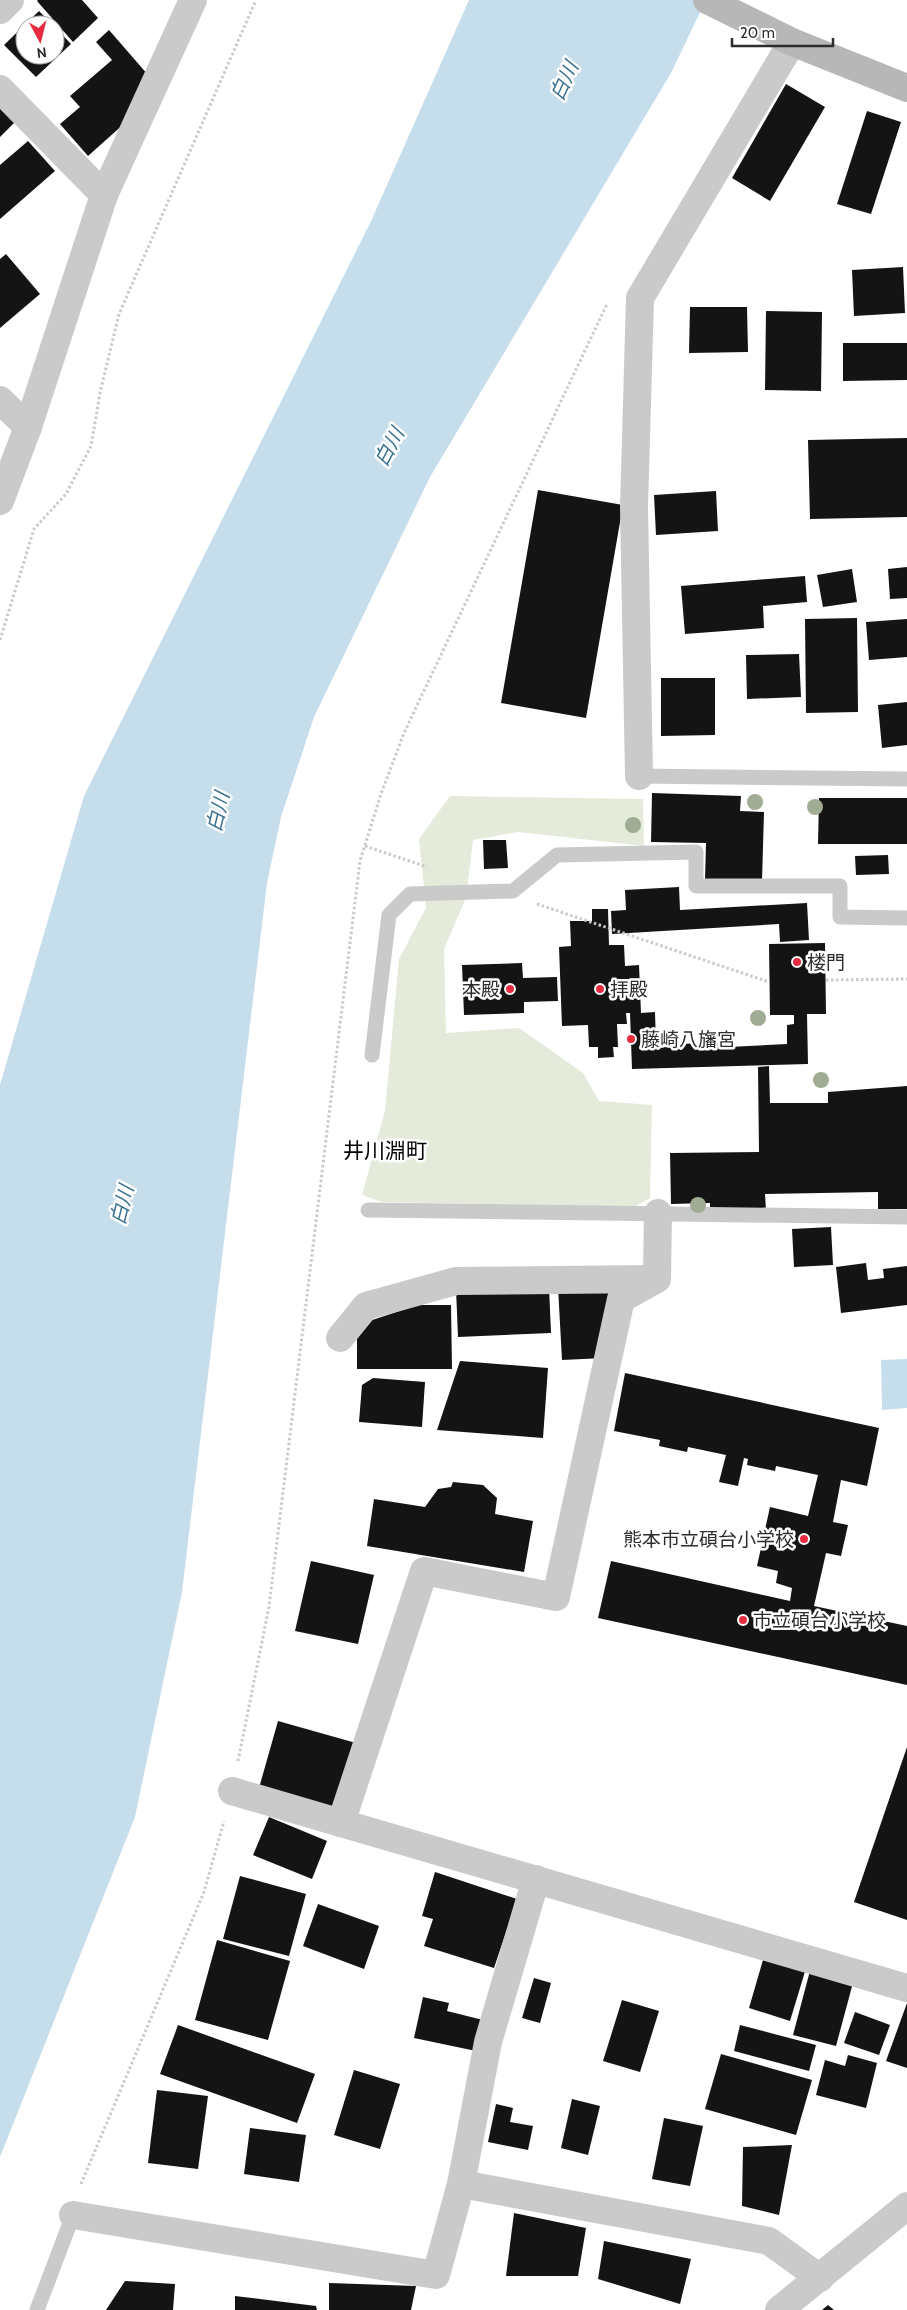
<svg xmlns="http://www.w3.org/2000/svg" width="907" height="2310" viewBox="0 0 907 2310" font-family="Cabin,'Noto Sans JP',sans-serif">
<rect width="100%" height="100%" fill="#fff"/>
<polygon fill="#e4ebda" points="450,796 643,799 644,846 518,832 473,840 466,898 444,949 446,1033 519,1028 583,1073 599,1101 652,1105 650,1198 634,1207 382,1202 362,1195 385,1111 399,959 426,908 419,839"/>
<g fill="#c6deeb">
<polygon points="469,0 706,0 671,73 430,477 314,717 281,817 267,883 182,1592 135,1817 0,2157 0,1085 84,796 371,221"/>
<polygon points="907,1359 907,1408 882,1410 881,1360"/>
</g>
<g fill="#141414">
<polygon points="38,0 82,0 98,18 73,42 37,1"/>
<polygon points="39,11 53,25 25,25 25,55 55,55 55,27 71,44 36,77 4,45"/>
<polygon points="109,30 149,76 135,114 88,156 60,124 80,107 70,96 112,60 96,42"/>
<polygon points="786,84 825,107 770,201 732,178"/>
<polygon points="0,102 17,120 0,137"/>
<polygon points="867,111 901,122 871,214 837,204"/>
<polygon points="28,141 55,171 0,219 0,165"/>
<polygon points="6,254 40,294 0,328 0,259"/>
<polygon points="903,267 905,313 854,316 852,270"/>
<polygon points="690,307 747,307 748,352 689,353"/>
<polygon points="766,311 822,312 821,391 765,390"/>
<polygon points="843,343 907,343 907,380 843,381"/>
<polygon points="907,438 907,517 810,519 808,440"/>
<polygon points="538,490 623,505 586,718 501,703"/>
<polygon points="716,491 718,531 656,535 654,495"/>
<polygon points="907,567 907,598 890,599 888,569"/>
<polygon points="852,569 857,602 823,607 817,575"/>
<polygon points="805,576 807,602 763,606 764,628 685,634 681,586"/>
<polygon points="857,618 858,712 806,713 805,619"/>
<polygon points="907,619 907,657 869,660 866,622"/>
<polygon points="799,654 801,697 747,699 746,655"/>
<polygon points="661,678 715,678 715,735 661,736"/>
<polygon points="907,702 907,745 882,748 878,705"/>
<polygon points="652,793 741,796 740,811 764,812 762,881 705,880 706,843 651,842"/>
<polygon points="819,798 907,798 907,844 818,844"/>
<polygon points="483,840 506,840 508,868 484,869"/>
<polygon points="888,855 889,874 856,875 855,856"/>
<polygon points="679,887 680,910 807,903 809,940 780,942 779,924 612,934 611,911 626,910 625,890"/>
<polygon points="592,909 608,909 609,945 624,945 625,966 639,965 641,1013 655,1012 656,1045 728,1042 728,1047 787,1044 787,1025 794,1024 794,1015 770,1015 769,944 825,943 826,1014 807,1014 808,1064 632,1069 630,1013 626,1013 627,1024 617,1024 618,1047 613,1047 614,1057 598,1058 598,1047 589,1047 588,1025 562,1026 559,947 571,946 570,921 592,921"/>
<polygon points="522,963 523,978 557,977 558,1001 524,1002 524,1013 464,1015 462,965"/>
<polygon points="769,1066 770,1103 828,1103 828,1092 907,1086 907,1209 878,1209 878,1192 765,1194 766,1210 710,1209 710,1203 671,1204 670,1153 759,1152 758,1067"/>
<polygon points="831,1227 833,1265 794,1267 792,1229"/>
<polygon points="866,1263 868,1280 884,1278 883,1269 907,1266 907,1305 841,1313 836,1267"/>
<polygon points="549,1287 551,1333 458,1337 456,1289"/>
<polygon points="558,1287 610,1289 604,1358 562,1360"/>
<polygon points="418,1305 451,1305 452,1369 357,1369 357,1325"/>
<polygon points="460,1361 548,1368 543,1438 437,1430"/>
<polygon points="625,1373 879,1428 867,1486 841,1480 833,1522 848,1525 841,1556 826,1553 814,1606 907,1626 907,1685 598,1618 611,1561 790,1601 792,1588 776,1583 778,1571 757,1566 770,1507 808,1516 818,1475 776,1466 775,1471 747,1465 748,1459 744,1458 738,1486 719,1482 726,1455 688,1447 687,1452 659,1446 660,1440 614,1431"/>
<polygon points="373,1378 425,1382 422,1427 359,1422 362,1385"/>
<polygon points="453,1482 483,1485 497,1498 495,1514 533,1521 524,1572 367,1546 374,1499 425,1507 438,1489 451,1487"/>
<polygon points="311,1561 374,1575 358,1644 295,1631"/>
<polygon points="278,1721 356,1743 337,1811 259,1788"/>
<polygon points="907,1747 907,1920 854,1902"/>
<polygon points="269,1817 327,1841 312,1879 253,1855"/>
<polygon points="435,1872 517,1899 494,1968 424,1946 433,1919 422,1916"/>
<polygon points="240,1876 306,1894 289,1956 223,1939"/>
<polygon points="318,1904 379,1926 364,1969 303,1946"/>
<polygon points="217,1940 290,1961 268,2040 195,2020"/>
<polygon points="765,1953 807,1965 790,2021 749,2008"/>
<polygon points="811,1967 854,1979 836,2046 793,2035"/>
<polygon points="534,1978 551,1983 540,2023 522,2018"/>
<polygon points="423,1997 449,2003 447,2011 483,2020 476,2051 414,2038"/>
<polygon points="622,2000 659,2011 640,2072 603,2061"/>
<polygon points="907,2003 907,2068 886,2061"/>
<polygon points="855,2012 890,2025 879,2055 844,2043"/>
<polygon points="178,2025 315,2074 297,2123 160,2074"/>
<polygon points="740,2025 816,2045 809,2071 734,2051"/>
<polygon points="721,2054 812,2080 796,2135 705,2109"/>
<polygon points="848,2055 877,2063 866,2108 816,2095 825,2060 845,2066"/>
<polygon points="354,2070 400,2084 380,2149 334,2135"/>
<polygon points="157,2090 208,2096 198,2169 148,2163"/>
<polygon points="572,2099 600,2106 588,2155 561,2148"/>
<polygon points="496,2104 513,2108 510,2122 533,2126 528,2150 488,2142"/>
<polygon points="664,2118 703,2126 690,2186 652,2179"/>
<polygon points="250,2128 306,2135 299,2182 244,2174"/>
<polygon points="792,2145 779,2215 742,2206 743,2147"/>
<polygon points="514,2213 586,2228 578,2276 506,2276"/>
<polygon points="604,2241 691,2259 680,2304 598,2279"/>
<polygon points="125,2281 175,2284 173,2310 106,2310"/>
<polygon points="329,2283 416,2286 411,2310 329,2310"/>
<polygon points="235,2296 316,2306 317,2310 235,2310"/>
<polygon points="828,2305 834,2310 822,2310"/>
</g>
<g fill="none" stroke-linecap="round" stroke-linejoin="round">
<g stroke="#cacaca" stroke-width="3" stroke-dasharray="2.5 2.5" stroke-linecap="butt">
<polyline points="0,640 34,529 66,494 91,446 100,393 119,314 256,0"/>
<polyline points="365,846 427,867"/>
<polyline points="537,904 769,982"/>
<polyline points="826,980 907,979"/>
<polyline points="238,1761 269,1607 360,861 381,794 404,733 607,304"/>
<polyline points="81,2184 204,1892 224,1821"/>
</g>
<g stroke="#cacaca" stroke-width="15">
<polyline points="639,776 907,779"/>
<polyline points="372,1055 389,915 410,894 513,891 557,855 696,852 696,886 840,886 840,917 907,918"/>
<polyline points="368,1210 907,1217"/>
<polyline points="37,2310 73,2215"/>
</g>
<g stroke="#cacaca" stroke-width="28">
<polyline points="0,10 10,0"/>
<polyline points="0,89 104,195"/>
<polyline points="0,400 28,427"/>
<polyline points="0,501 28,427 104,195 193,0"/>
<polyline points="639,776 634,507 640,298 792,42"/>
<polyline points="658,1213 657,1279 621,1299 556,1597 424,1571 341,1823 907,1988"/>
<polyline points="340,1338 366,1306 456,1281 653,1279"/>
<polyline points="232,1791 341,1823"/>
<polyline points="461,2184 769,2241 820,2278"/>
<polyline points="73,2215 436,2275 461,2184 488,2042 536,1879"/>
<polyline points="779,2310 907,2206"/>
</g>
<polyline stroke="#b7b7b7" stroke-width="28" points="707,0 792,42 907,88"/>
</g>
<g fill="#a0ac93">
<circle cx="755" cy="802" r="8"/>
<circle cx="815" cy="807" r="8"/>
<circle cx="633" cy="825" r="8"/>
<circle cx="758" cy="1018" r="8"/>
<circle cx="821" cy="1080" r="8"/>
<circle cx="698" cy="1205" r="8"/>
</g>
<g fill="#e72c42" stroke="#fff" stroke-width="2">
<circle cx="797" cy="962" r="5"/>
<circle cx="510" cy="989" r="5"/>
<circle cx="600" cy="989" r="5"/>
<circle cx="631" cy="1039" r="5"/>
<circle cx="804" cy="1539" r="5"/>
<circle cx="743" cy="1620" r="5"/>
</g>
<g text-anchor="middle" dominant-baseline="central" stroke-width="5" stroke-linejoin="round" paint-order="stroke">
<g font-size="19" fill="#2d2d2d" stroke="#fff" text-anchor="start">
<text x="807" y="962">楼門</text>
<text x="500" y="989" text-anchor="end">本殿</text>
<text x="610" y="989">拝殿</text>
<text x="641" y="1039">藤崎八旛宮</text>
<text x="794" y="1539" text-anchor="end">熊本市立碩台小学校</text>
<text x="753" y="1620">市立碩台小学校</text>
</g>
<g font-size="20" font-style="italic" fill="#3b728f" stroke="#fff">
<text transform="translate(564 81) rotate(-65)">白川</text>
<text transform="translate(389 447) rotate(-62)">白川</text>
<text transform="translate(218 812) rotate(-77)">白川</text>
<text transform="translate(122 1205) rotate(-76)">白川</text>
</g>
<g font-size="21" fill="#000" stroke="#fff">
<text x="385" y="1150">井川淵町</text>
</g>
</g>
<g transform="translate(40 40) rotate(173)"><circle r="24" fill="#ffffff" stroke="#ababab"/>
<path d="M0-4L9 19L0 12L-9 19Z" fill="#e72c42"/>
<text y="-8" font-size="14" font-weight="bold" text-anchor="middle" fill="#2d2d2d">N</text>
</g>
<path d="M732 38v8h101v-8" fill="none" stroke="#2d2d2d" stroke-width="2.5"/>
<text x="740" y="38" font-size="15" fill="#2d2d2d" stroke="#ffffff" stroke-width="4" paint-order="stroke">20 m</text>
</svg>
